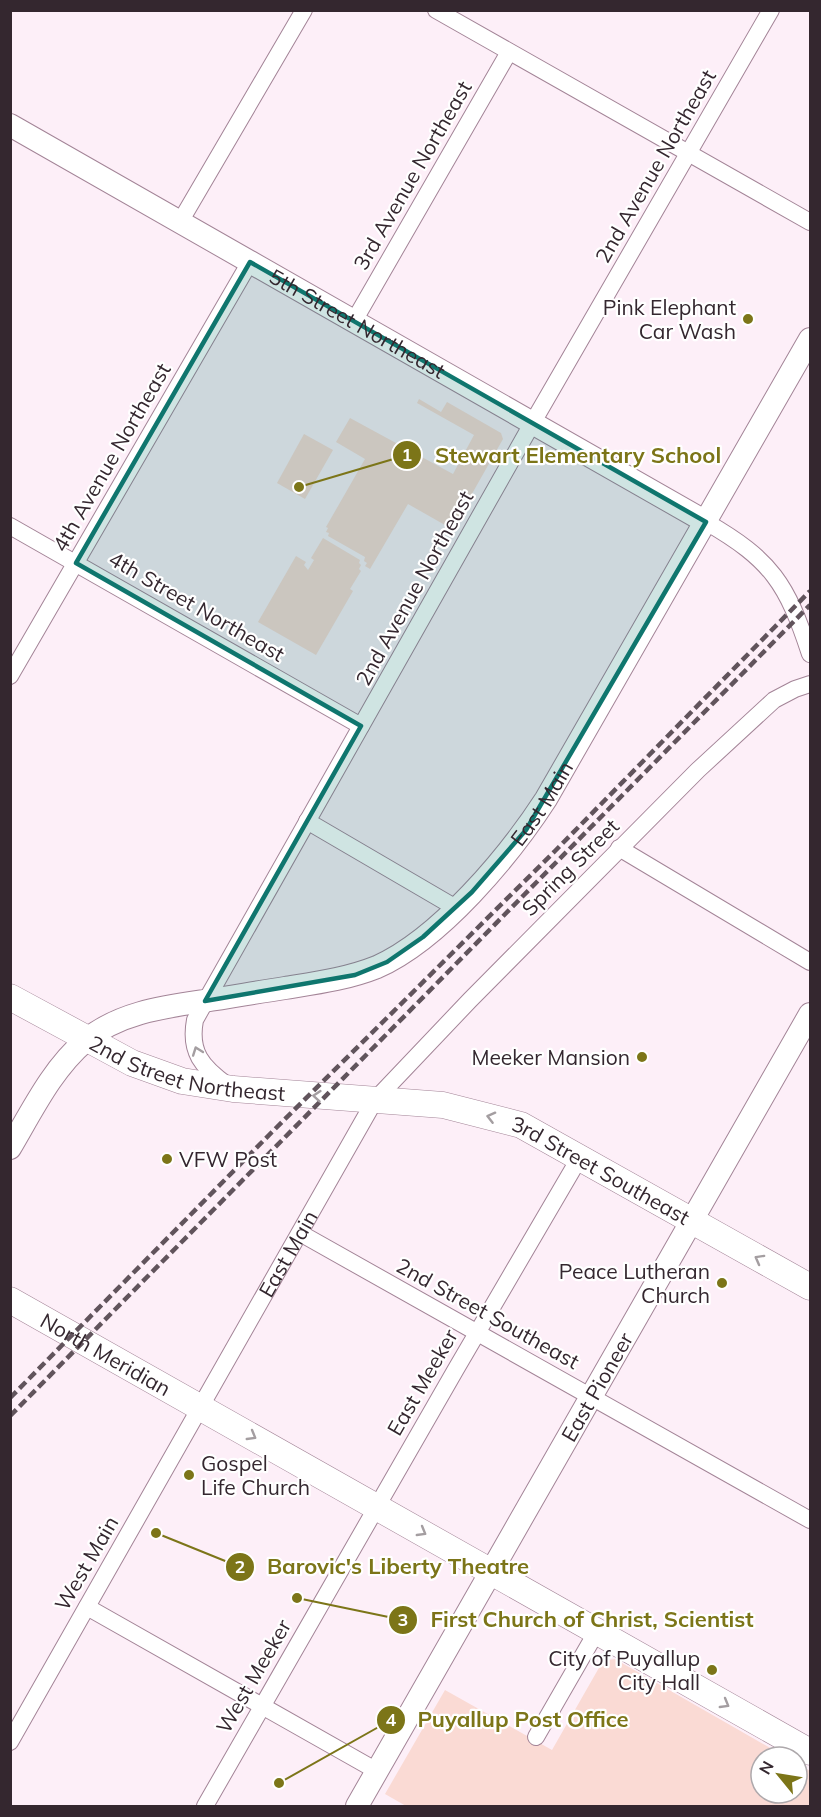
<svg xmlns="http://www.w3.org/2000/svg" width="821" height="1817" viewBox="0 0 821 1817" font-family="Mulish,sans-serif">
<rect width="100%" height="100%" fill="#fdeff8"/>
<g fill="#fadad4">
<polygon points="419,399 441,412 447,402 501,433 503,439 452,529 408,504 370,569 365,566 367,563 364,561 365,557 328,536 329,533 326,532 328,528 326,527 365,459 336,442 350,418 453,474 474,435 417,403"/>
<polygon points="304,434 333,450 305,499 277,483"/>
<polygon points="323,538 360,560 359,563 361,565 359,569 361,571 350,589 353,591 316,655 258,622 296,556 306,562 304,565 308,570 314,560 311,558"/>
<polygon points="615,1659 786,1757 761,1757 761,1793 797,1793 797,1763 810,1771 810,1806 406,1806 385,1794 445,1690 552,1750 600,1666 608,1660"/>
</g>
<g fill="none" stroke-linecap="round" stroke-linejoin="round">
<g stroke="#a38497" stroke-width="18">
<g id="street">
<polyline points="436,10 810,222"/>
<polyline points="180,222 304,10"/>
<polyline points="354,321 509,52"/>
<path d="M706 522C772 560 787 584 810 654"/>
<polyline points="10,526 361,726"/>
<polyline points="10,676 250,262"/>
<polyline points="307,821 456,908"/>
<polyline points="619,848 810,962"/>
<path d="M227 1085C202 1067 189 1052 195 1020L533 422 771 10"/>
<polyline points="300,1233 810,1520"/>
<polyline points="87,1607 377,1771"/>
<polyline points="536,1737 597,1631"/>
<path id="s1" d="M10 1742 375 1100 470 1000 698 770 774 700 795 689 810 684"/>
<polyline points="205,1806 456,1369 580,1157"/>
</g>
</g>
<g stroke="#a38497" stroke-width="24">
<g id="secondary">
<path id="s2" d="M10 125 706 522"/>
<path id="s3" d="M10 1148C32 1111 52 1069 85 1041 118 1013 163 1007 204 1001 231 997 258 992 285 988 316 983 347 979 377 967 440 939 509 856 546 799L810 339"/>
<path id="s4" d="M357 1806 810 1014"/>
</g>
</g>
<g stroke="#a38497" stroke-width="27">
<g id="primary">
<path id="s5" d="M10 997 132 1063 182 1081 233 1089 443 1105 521 1125 810 1287"/>
<path id="s6" d="M10 1300 810 1752"/>
</g>
</g>
<use href="#street" stroke="#fff" stroke-width="16"/>
<use href="#secondary" stroke="#fff" stroke-width="22"/>
<use href="#primary" stroke="#fff" stroke-width="26"/>
<g stroke="#61545c" stroke-width="4.5" stroke-dasharray="9 4.5" stroke-linecap="butt">
<polyline points="10,1398 272,1132 555,851 810,591"/>
<polyline points="10,1416 810,605"/>
</g>
</g>
<defs><path id="oneway-chevron" d="M-2-3.5L2.5 0L-2 3.5" fill="none" stroke-width="1.6" stroke-linecap="round" stroke-linejoin="round" transform="scale(1.5)"/></defs>
<g stroke="#a49ea1">
<use href="#oneway-chevron" transform="translate(197 1051) rotate(-110)"/>
<use href="#oneway-chevron" transform="translate(317 1096) rotate(-175)"/>
<use href="#oneway-chevron" transform="translate(491 1117) rotate(-166)"/>
<use href="#oneway-chevron" transform="translate(759 1259) rotate(-151)"/>
<use href="#oneway-chevron" transform="translate(252 1436) rotate(30)"/>
<use href="#oneway-chevron" transform="translate(422 1532) rotate(30)"/>
<use href="#oneway-chevron" transform="translate(725 1704) rotate(30)"/>
</g>
<path fill="#0f766e" fill-opacity="0.2" stroke="#0f766e" stroke-width="4.5" stroke-linejoin="round" d="M250 262 706 522 526 830 472 892 423 937 387 962 355 975 205 1001 361 726 76 563Z"/>
<g fill="#7c7518" stroke="#fff" stroke-width="2">
<circle cx="748" cy="319" r="6"/>
<circle cx="642" cy="1057" r="6"/>
<circle cx="167" cy="1159" r="6"/>
<circle cx="722" cy="1283" r="6"/>
<circle cx="189" cy="1475" r="6"/>
<circle cx="712" cy="1670" r="6"/>
</g>
<g text-anchor="middle" dominant-baseline="central" stroke-width="4.5" stroke-linejoin="round" paint-order="stroke">
<g font-size="21" fill="#34272f" stroke="#fff">
<text transform="translate(655 166) rotate(-60)">2nd Avenue Northeast</text>
<text transform="translate(412 175) rotate(-60)">3rd Avenue Northeast</text>
<text stroke="none"><textPath href="#s2" startOffset="400">5th Street Northeast</textPath></text>
<text transform="translate(111 457) rotate(-60)">4th Avenue Northeast</text>
<text transform="translate(414 588) rotate(-61)">2nd Avenue Northeast</text>
<text transform="translate(197 606) rotate(30)">4th Street Northeast</text>
<text stroke="none"><textPath href="#s3" startOffset="670">East Main</textPath></text>
<text transform="translate(570 867) rotate(-45)">Spring Street</text>
<text stroke="none"><textPath href="#s5" startOffset="194">2nd Street Northeast</textPath></text>
<text stroke="none"><textPath href="#s5" startOffset="626">3rd Street Southeast</textPath></text>
<text stroke="none"><textPath href="#s1" startOffset="562">East Main</textPath></text>
<text transform="translate(488 1313) rotate(29)">2nd Street Southeast</text>
<text stroke="none"><textPath href="#s6" startOffset="110">North Meridian</textPath></text>
<text transform="translate(422 1382) rotate(-60)">East Meeker</text>
<text stroke="none"><textPath href="#s4" startOffset="483">East Pioneer</textPath></text>
<text transform="translate(86 1563) rotate(-60)">West Main</text>
<text transform="translate(253 1676) rotate(-60)">West Meeker</text>
</g>
<g font-size="21" fill="#34272f" stroke="#fff" text-anchor="end">
<text x="736" y="307">Pink Elephant<tspan x="736" dy="24">Car Wash</tspan></text>
<text x="630" y="1057">Meeker Mansion</text>
<text x="179" y="1159" text-anchor="start">VFW Post</text>
<text x="710" y="1271">Peace Lutheran<tspan x="710" dy="24">Church</tspan></text>
<text x="201" y="1463" text-anchor="start">Gospel<tspan x="201" dy="24">Life Church</tspan></text>
<text x="700" y="1658">City of Puyallup<tspan x="700" dy="24">City Hall</tspan></text>
</g>
</g>
<path fill="none" stroke="#7c7518" stroke-width="2" d="M299 487L407 455M156 1533L240 1567M297 1598L403 1620M279 1783L391 1720"/>
<g fill="#7c7518" stroke="#fff" stroke-width="2">
<circle cx="299" cy="487" r="6"/>
<circle cx="156" cy="1533" r="6"/>
<circle cx="297" cy="1598" r="6"/>
<circle cx="279" cy="1783" r="6"/>
<circle cx="407" cy="455" r="15"/>
<circle cx="240" cy="1567" r="15"/>
<circle cx="403" cy="1620" r="15"/>
<circle cx="391" cy="1720" r="15"/>
</g>
<g font-size="18" text-anchor="middle" font-weight="bold" fill="#fff">
<text x="407" y="461">1</text>
<text x="240" y="1573">2</text>
<text x="403" y="1626">3</text>
<text x="391" y="1726">4</text>
</g>
<g font-size="22" text-anchor="middle" font-weight="bold" fill="#7c7518" stroke="#fff" stroke-width="4.5" stroke-linejoin="round" paint-order="stroke">
<text x="578" y="463">Stewart Elementary School</text>
<text x="398" y="1574">Barovic's Liberty Theatre</text>
<text x="592" y="1627">First Church of Christ, Scientist</text>
<text x="523" y="1727">Puyallup Post Office</text>
</g>
<rect width="821" height="1817" fill="none" stroke="#34272f" stroke-width="24"/>
<g transform="translate(779 1775) rotate(300)"><circle r="28" fill="#ffffff" stroke="#aea9ac" stroke-width="1.5"/>
<path d="M0-4.5L10 22L0 15L-10 22Z" fill="#7c7518"/>
<text y="-9" font-size="16" font-weight="bold" text-anchor="middle" fill="#34272f">N</text>
</g>
</svg>
